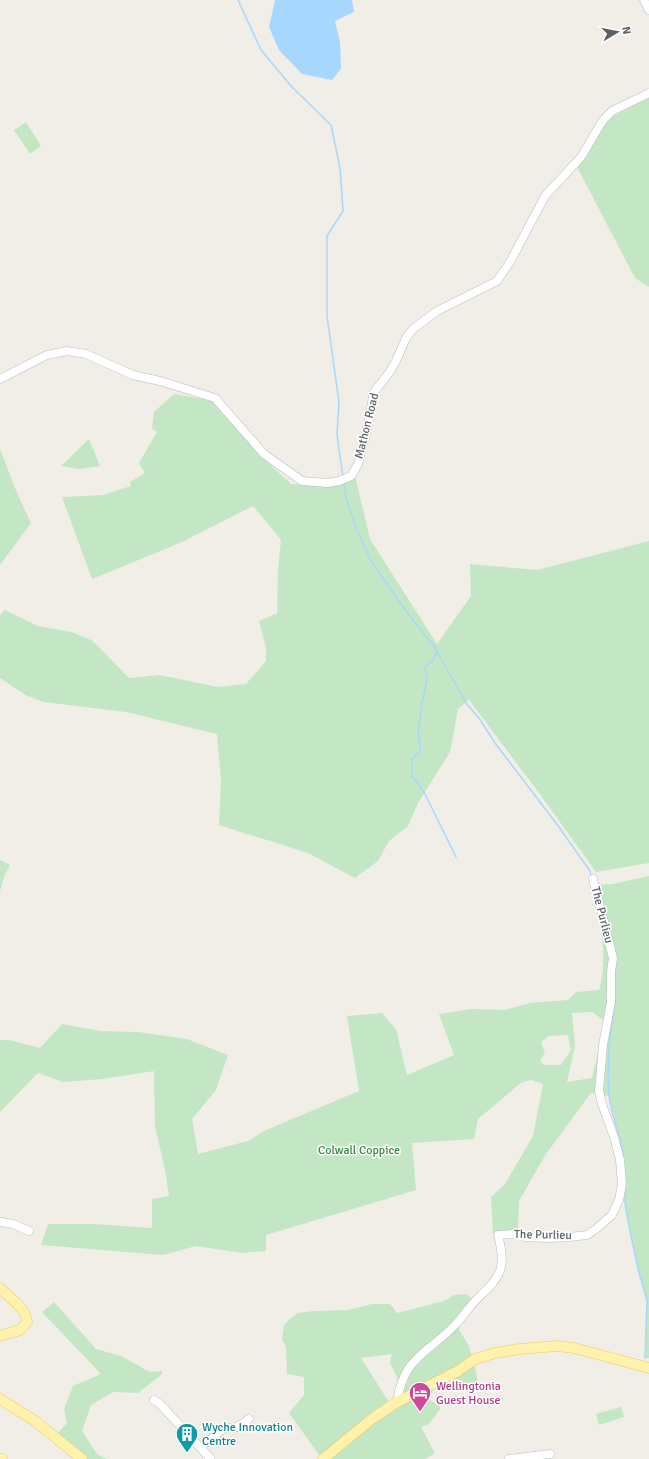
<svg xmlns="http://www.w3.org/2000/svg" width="649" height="1459" viewBox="0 0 649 1459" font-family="Signika,sans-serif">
<rect width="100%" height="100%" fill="#f0eee6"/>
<g fill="#c3e7c4" fill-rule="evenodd">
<polygon points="649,97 649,287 635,278 577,167 603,127 614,116"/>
<polygon points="26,122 41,146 30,154 14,130"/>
<polygon points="174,394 215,401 265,460 291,484 328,486 355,476 370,539 437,644 471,596 470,564 537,570 649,541 649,863 596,872 539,793 469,700 458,709 450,752 418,803 408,826 389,841 378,861 355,878 308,853 219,825 221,781 217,734 126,712 44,702 27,696 0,678 0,615 5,610 38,626 72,632 93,641 129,678 160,675 218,687 246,684 266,661 266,648 259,621 277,613 278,571 281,540 253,506 180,543 92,579 62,497 103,495 131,486 130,482 145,473 139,463 157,432 152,429 154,412"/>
<polygon points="89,439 100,466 79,469 61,466"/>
<polygon points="0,449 17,493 31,523 0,565"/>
<polygon points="0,860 10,865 5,874 0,891"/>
<path d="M649 876V1358H645L647 1300 639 1273 630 1231 625 1203 624 1171 621 1143 609 1096 591 1093 546 1154 519 1201 518 1231 493 1233 491 1197 505 1184 533 1136 543 1084 531 1080 522 1082 478 1119 474 1139 412 1143 416 1190 266 1235V1251L242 1253 196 1246 163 1255 41 1245 48 1224H94L152 1228V1199L169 1196 165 1170 155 1126 154 1071 102 1079 63 1082 38 1073 0 1112V1040H9L40 1048 62 1024 101 1031 138 1032 187 1039 228 1055 216 1090 192 1119 198 1154 248 1141 266 1130 359 1091 347 1016 382 1013 396 1029 407 1075 454 1055 439 1014 472 1009 504 1010 530 1003 568 1000 576 992 599 990C609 960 599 915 594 885L613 884ZM592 1012 606 1022 592 1078 567 1082 575 1046 572 1013ZM568 1035 571 1050 561 1065H544L540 1061 545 1053 541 1042 549 1036Z"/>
<polygon points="466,1294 471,1298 461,1311 459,1330 469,1346 476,1372 478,1385 465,1390 455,1379 434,1388 429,1399 441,1408 429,1424 421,1427 435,1453 425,1459 330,1459 401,1397 397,1377 390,1363 392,1354 361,1358 388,1401 320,1456 289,1413 304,1395 304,1377 287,1374 286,1347 282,1340 284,1325 290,1319 298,1313 314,1311 348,1310 372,1304 390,1304 397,1313 444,1301 454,1295"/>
<polygon points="54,1302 96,1349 121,1356 150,1372 163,1371 161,1375 138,1393 113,1392 91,1405 82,1431 97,1454 107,1459 78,1459 57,1434 67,1423 64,1409 73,1386 101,1374 42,1312"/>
<polygon points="621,1407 624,1417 599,1425 596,1414"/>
</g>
<polygon fill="#a8d7fe" points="275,0 352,0 354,12 335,21 340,42 341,69 332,80 302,74 279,50 269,27"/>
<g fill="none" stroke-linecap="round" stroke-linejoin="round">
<g stroke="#a8d7fe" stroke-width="1.5">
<polyline points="238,0 261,50 292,87 331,125 336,149 340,168 343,211 327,236 327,316 339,402 337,435 343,477"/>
<polyline points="344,483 346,497 356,528 371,561 408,614 434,646 466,703 479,718 495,743 556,823 590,871 591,876"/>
<polyline points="437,653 432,661 425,667 427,679 422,703 418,735 421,750 412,759 412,776 424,792 456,857"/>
<path d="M615 999V1003C610 1033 606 1064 609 1095 611 1114 620 1134 623 1155"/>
<polyline points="625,1189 625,1203 630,1231 639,1273 647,1300 645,1358"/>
</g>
<g stroke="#b8bbbf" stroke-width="9">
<g id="minor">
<polyline points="644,0 649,10"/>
<polyline points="0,379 47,355 67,351 86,354 133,375 160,381 215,398 264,454 302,481 327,483 339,481 351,476 358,464 366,433 374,392 389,373 396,361 406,338 413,329 437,311 497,281 510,262 545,196 581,157 603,120 612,111 649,93"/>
<polyline points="0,1222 13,1224 29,1231"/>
<polyline points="154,1400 159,1403 210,1458"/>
<path d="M397 1402C404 1356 427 1354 455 1325 463 1317 469 1307 477 1299 486 1290 495 1283 500 1271 504 1260 501 1246 498 1235L513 1234 525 1237 549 1238 569 1237 587 1235 596 1229 612 1215 619 1200 622 1184 620 1160 614 1137 602 1104 599 1091 603 1045 611 1002V972L613 958 593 879"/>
<polyline points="201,1447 224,1428 237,1427 249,1419"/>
<polyline points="509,1459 550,1454"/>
</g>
</g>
<g stroke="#f0ca5f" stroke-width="11">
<g id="major">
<path d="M0 1288C9 1298 26 1307 27 1322L20 1330 0 1336"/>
<polyline points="0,1399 35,1421 82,1459"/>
<polyline points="0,1459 2,1459"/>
<polyline points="323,1459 373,1418 397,1402 458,1371 475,1359 495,1353 520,1349 557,1346 574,1348 649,1368"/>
</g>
</g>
<use href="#minor" stroke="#fff" stroke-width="8"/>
<use href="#major" stroke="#fef2ad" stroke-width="10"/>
</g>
<defs>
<g id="hotel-pin" transform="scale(1.15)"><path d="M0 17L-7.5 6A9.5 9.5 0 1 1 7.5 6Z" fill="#d1479c" stroke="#fff"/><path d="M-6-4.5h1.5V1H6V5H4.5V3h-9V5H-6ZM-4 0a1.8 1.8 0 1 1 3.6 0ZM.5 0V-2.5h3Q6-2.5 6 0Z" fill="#fff"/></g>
<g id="building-pin" transform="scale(1.15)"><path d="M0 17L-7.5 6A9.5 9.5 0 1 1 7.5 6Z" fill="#0f9aa8" stroke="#fff"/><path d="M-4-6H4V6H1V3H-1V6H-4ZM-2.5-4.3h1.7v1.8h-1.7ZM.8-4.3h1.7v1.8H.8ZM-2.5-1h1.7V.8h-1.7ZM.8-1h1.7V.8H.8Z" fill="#fff"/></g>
</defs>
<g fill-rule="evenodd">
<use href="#hotel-pin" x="420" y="1393"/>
<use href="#building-pin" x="187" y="1434"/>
</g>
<g text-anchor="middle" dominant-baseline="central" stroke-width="3" stroke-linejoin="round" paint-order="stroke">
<g font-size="12" fill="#5d6166" stroke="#fff">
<text transform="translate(367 426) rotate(-76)">Mathon Road</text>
<text transform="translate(602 915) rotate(76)">The Purlieu</text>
<text transform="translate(543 1235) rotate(1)">The Purlieu</text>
</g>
<g font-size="12" fill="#36853b" stroke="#fff">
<text x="359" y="1150">Colwall Coppice</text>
</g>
<g font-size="12" fill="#b23c85" stroke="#fff" text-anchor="start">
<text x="436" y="1386">Wellingtonia<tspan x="436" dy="14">Guest House</tspan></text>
</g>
<g font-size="12" fill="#0d838f" stroke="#fff" text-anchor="start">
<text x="202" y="1427">Wyche Innovation<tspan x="202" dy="14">Centre</tspan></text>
</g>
</g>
<g transform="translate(617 32) rotate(80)" stroke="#ffffff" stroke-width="3" paint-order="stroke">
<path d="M0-3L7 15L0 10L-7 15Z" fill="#5d6166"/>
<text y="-6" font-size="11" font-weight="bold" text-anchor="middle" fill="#5d6166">N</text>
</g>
</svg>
